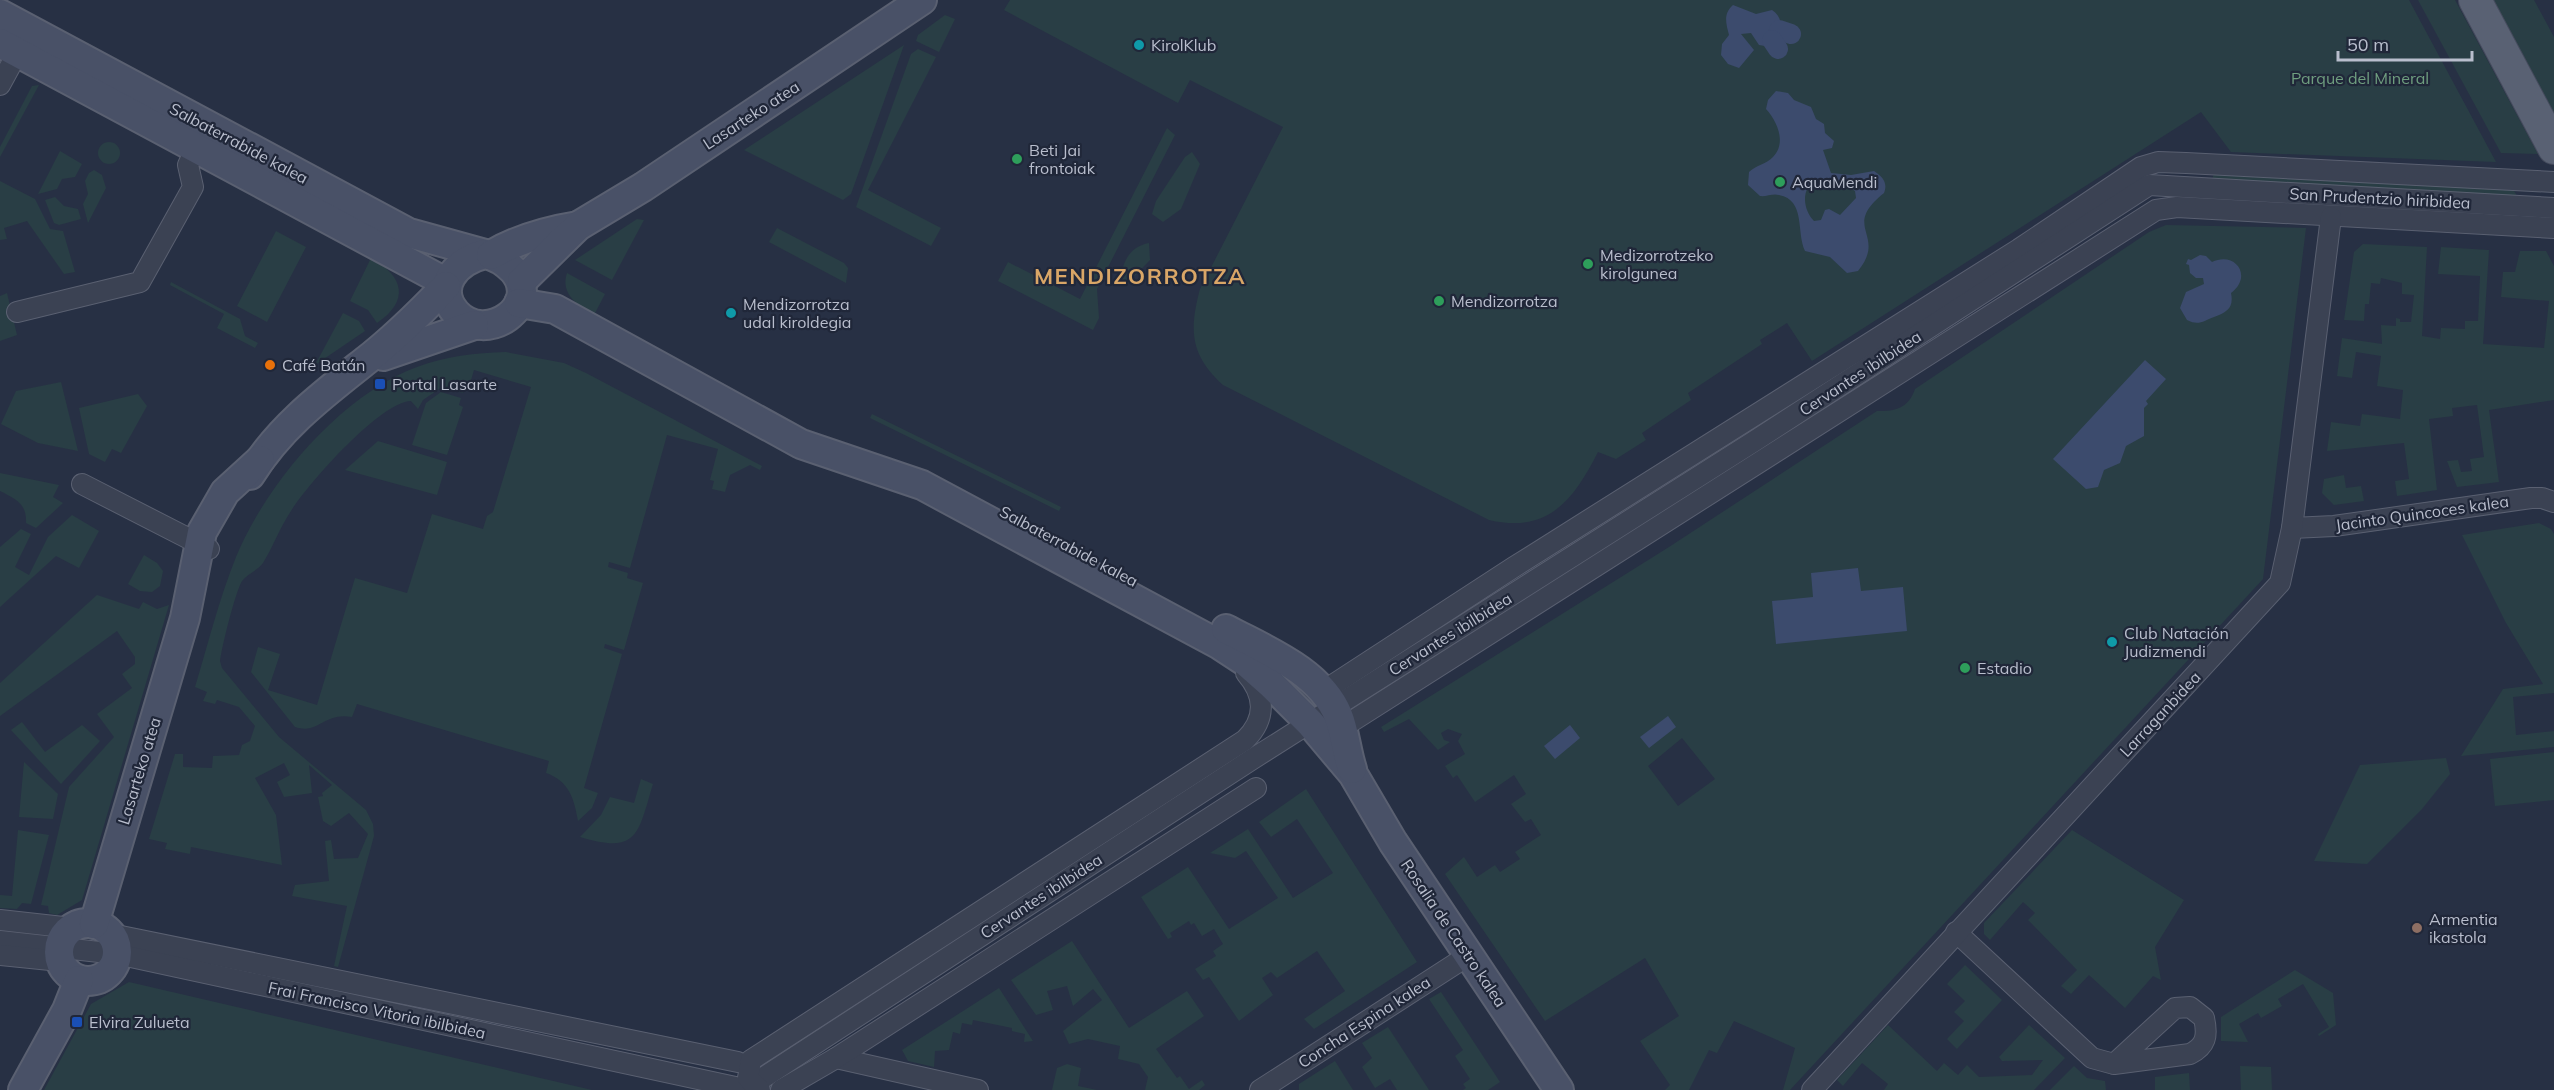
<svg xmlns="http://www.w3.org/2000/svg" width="2554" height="1090" viewBox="0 0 2554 1090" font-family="Mulish,sans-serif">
<rect width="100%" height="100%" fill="#273044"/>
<g fill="#293e45" fill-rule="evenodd">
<path d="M1010 0H2409L2496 162 2231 152 2201 112 1812 361 1787 323 1760 340 1762 344 1688 393 1691 400 1642 433 1646 440 1616 459 1598 452C1574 499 1549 534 1489 520L1223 385C1190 355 1189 330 1200 289L1283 127 1190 80 1178 103 1004 10Z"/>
<polygon points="2418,0 2455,0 2538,154 2501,153"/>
<polygon points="2493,0 2534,0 2554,37 2554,113"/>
<polygon points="945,15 955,19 939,52 916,41 918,35"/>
<polygon points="904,45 851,194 843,200 744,150"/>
<polygon points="918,49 936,57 868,190 941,228 931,246 856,207 911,54"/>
<polygon points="39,85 0,157 0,147 32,86"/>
<polygon points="1167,128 1175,135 1097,289 1099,318 1093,330 998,281 1008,262 1080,299"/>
<circle cx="109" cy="153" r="11"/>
<polygon points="60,151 82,164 75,177 62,179 57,189 38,194"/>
<polygon points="1192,152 1200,164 1181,209 1163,222 1152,214 1156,201 1185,157"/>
<polygon points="94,170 102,175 106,188 88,223 83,204 88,194 85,181 89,173"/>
<path d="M2214 173 2512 187 2529 218 2218 206C2209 195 2210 186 2214 173Z"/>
<polygon points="0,181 35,199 50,229 63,231 75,272 64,274 27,221 4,228 7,239 0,240"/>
<polygon points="55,197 64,206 78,209 81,219 59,225 54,223 45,200"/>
<polygon points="637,219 644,220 612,280 575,260"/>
<path d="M2166 225 2306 228 2263 579 1790 1090H1783L1795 1048 1734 1021 1717 1053 1709 1050 1689 1090H1665L1670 1085 1640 1041 1679 1016 1645 958 1545 1021 1445 874 1464 857 1477 877 1495 865 1500 872 1520 859 1515 852 1541 835 1531 819 1525 822 1511 804 1526 794 1514 775 1475 802 1457 775 1453 778 1445 766 1465 754 1458 741 1462 734 1448 729 1441 733 1444 740 1450 742 1438 750 1409 719 1384 732 1381 727 1669 547 1877 411C1896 412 1909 407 1915 389L2149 232ZM1682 738 1715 779 1678 806 1648 766Z"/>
<polygon points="777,228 844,263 848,268 846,283 769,242"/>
<polygon points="276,231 306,247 267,322 237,306"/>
<path d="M1149 243 1150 260 1126 285 1121 281C1122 262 1129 247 1149 243Z"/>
<polygon points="2363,244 2427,247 2422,336 2440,339 2441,328 2465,329 2465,321 2478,321 2480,276 2438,274 2441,247 2489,250 2483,344 2544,348 2549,301 2501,297 2503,272 2515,272 2520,251 2546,251 2554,266 2554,400 2489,410 2499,482 2457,487 2447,461 2458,460 2461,472 2472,471 2470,459 2484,457 2477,405 2452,408 2453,416 2429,419 2437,490 2397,496 2395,481 2409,479 2404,443 2327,451 2331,422 2360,426 2362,414 2400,419 2403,390 2377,386 2381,356 2356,352 2352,378 2337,376 2342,338 2382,344 2381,325 2396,326 2396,318 2400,319 2400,322 2411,322 2414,295 2402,294 2402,283 2381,278 2380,284 2371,283 2369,304 2365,304 2364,321 2344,320 2354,252"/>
<path d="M371 258C404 276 410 301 377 323L368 310 350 301Z"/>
<path d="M567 273 605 294 594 315C578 306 560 294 567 273Z"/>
<polygon points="171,282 240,319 245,336 258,343 255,348 217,328 224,314 170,285"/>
<polygon points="7,293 17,335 0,341 0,296"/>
<polygon points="343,313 359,321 365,331 315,365"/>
<path d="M506 352 564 363 586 373 762 466 760 470 750 465 730 475 725 492 712 489 714 481 710 480 718 449 667 435 630 568 609 562 608 567 628 573 627 578 643 583 624 650 605 644 604 648 622 654 584 788 598 793 592 808 578 821C574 798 569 781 546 773L549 761 357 704 352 717C323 712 319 735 295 727L251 672 258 647 280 654 268 690 317 705 355 578 407 593 432 514 483 529 487 516 493 512 531 387 474 370 469 387H465L463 393 442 387 423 400 418 409 411 401C380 402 308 484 291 511 280 527 273 547 263 563 257 571 247 574 242 581 235 593 222 646 220 661L222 668 279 737 366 810 373 824 374 836 338 967 334 966 347 906 292 896 295 885 329 881 325 841 331 840 334 859 358 858 368 834 349 813 331 826 323 821 318 797 323 796 322 793 332 785 309 765 312 793 284 797 277 782 290 775 284 763 255 778 276 815 282 865 191 847 190 854 165 849 167 843 149 839 175 754H183V767L212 768 213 756 239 755 242 745 250 741 255 726 239 707 217 700 215 704 203 701 207 692 195 687C208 644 219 599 236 557 266 484 341 395 417 367 446 356 475 353 506 352Z"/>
<polygon points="61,382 78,451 38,443 1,424 16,391"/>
<polygon points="441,392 461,398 459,405 463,407 447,455 412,445 426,403"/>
<polygon points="138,394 147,406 121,453 112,449 105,462 89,454 79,408"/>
<polygon points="872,414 1061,507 1059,511 870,418"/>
<polygon points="378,441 447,462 437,495 345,470"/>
<path d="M0 473 59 485 53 497 63 503 36 528 26 523C27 504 16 499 0 491Z"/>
<polygon points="2344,475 2346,488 2361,486 2364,501 2334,505 2322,493 2324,479"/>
<polygon points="72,515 99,531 79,568 56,556 0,607 0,547 21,529 31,534 15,567 29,575 48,537"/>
<polygon points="2539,523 2551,529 2554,534 2554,693 2513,697 2516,735 2554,731 2554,747 2461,756 2503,689 2543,684 2506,623 2462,535"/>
<polygon points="144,555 157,563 163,571 160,586 152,592 140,591 128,584"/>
<polygon points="97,595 139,609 143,602 157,609 169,605 82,900 57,915 49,913 48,906 41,905 69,787 114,737 97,714 132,688 122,674 135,664 135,657 117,631 0,716 0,683"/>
<polygon points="22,722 45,752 82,725 100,741 61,784 11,730"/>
<polygon points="2554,752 2554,800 2495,806 2490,759"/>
<polygon points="2446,758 2450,774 2422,809 2367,864 2314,861 2360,765"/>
<polygon points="24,762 58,794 53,819 19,817"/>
<path d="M641 779 653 784C638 833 639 855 580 837L601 815 610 797 634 803Z"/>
<polygon points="1306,789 1417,962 1314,1029 1304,1019 1345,991 1317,951 1277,978 1271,972 1262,978 1273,995 1239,1021 1209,977 1203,980 1195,969 1216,956 1213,951 1223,944 1214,929 1202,936 1194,923 1191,925 1189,921 1170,933 1172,937 1168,939 1141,897 1188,867 1229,929 1278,898 1246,851 1235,858 1210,853 1248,829 1293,898 1333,873 1297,819 1271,837 1259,822"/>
<polygon points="18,830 49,835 31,904 22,903 17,909 0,908 0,895 12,896"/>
<polygon points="2072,830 2184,900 2155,947 2161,980 2153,976 2125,1008 2089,975 2071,994 2061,986 2077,970 2028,920 2035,913 2023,902 1990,940 1984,934 1984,923"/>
<polygon points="1072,941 1129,1028 1187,991 1204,1016 1156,1049 1177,1078 1180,1076 1189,1089 1202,1080 1205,1085 1199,1090 1145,1090 1148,1077 1139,1064 1118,1059 1120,1046 1088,1039 1069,1044 1063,1031 1102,1000 1093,989 1073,1006 1067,986 1047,991 1053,1010 1036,1015 1011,980"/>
<polygon points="1965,965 2002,1000 1957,1049 1947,1039 1964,1021 1954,1012 1965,1001 1947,984"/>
<polygon points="2295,970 2333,993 2336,1025 2319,1036 2318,1034 2329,1027 2303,984 2278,999 2282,1006 2261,1018 2258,1013 2239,1024 2248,1042 2221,1041 2221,1017"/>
<polygon points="129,982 592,1090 44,1090 91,1004"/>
<polygon points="999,988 1033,1041 1024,1042 1025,1034 1012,1031 1012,1028 973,1020 972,1025 962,1023 960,1034 953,1032 949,1050 935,1051 934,1067 908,1061 902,1050"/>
<polygon points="1441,992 1500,1082 1488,1090 1463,1090 1466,1088 1463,1084 1470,1079 1455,1056 1463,1050 1429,999"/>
<polygon points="1888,1025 1937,1071 1944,1063 1958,1075 1967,1065 1979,1077 2032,1075 2043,1060 2002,1061 1999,1057 2029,1025 2065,1058 2034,1090 1884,1090 1888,1084 1862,1063 1843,1086 1837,1080"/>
<polygon points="1388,1027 1429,1090 1397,1090 1390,1079 1375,1088 1362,1067 1372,1058 1362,1043"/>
<polygon points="1335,1061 1353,1090 1299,1090 1299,1084"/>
<polygon points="1067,1064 1081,1068 1078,1086 1097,1090 1052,1090 1057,1068"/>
<polygon points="2074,1066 2087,1078 2105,1081 2106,1090 2050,1090"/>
<polygon points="2240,1066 2271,1067 2272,1090 2241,1090"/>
<polygon points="2189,1073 2190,1090 2155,1090 2155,1077"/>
</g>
<g fill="#3c4b6d" fill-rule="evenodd">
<path d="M1733 5 1756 14 1772 10C1789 22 1776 35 1765 46L1759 45 1751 33 1741 34 1754 50 1739 68 1728 64 1721 55 1722 44 1729 35C1726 23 1723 14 1733 5Z"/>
<path d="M1776 91 1788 93 1794 100 1811 107 1816 119 1824 124 1825 133 1834 141 1832 148 1823 150 1831 173 1851 175 1874 171C1883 177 1888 183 1884 193 1840 228 1888 234 1858 271L1847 273 1830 257 1805 251C1796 232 1806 200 1779 195 1773 193 1766 197 1760 196L1748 185 1749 172C1756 165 1767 164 1773 157 1787 143 1777 121 1766 109L1768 100ZM1817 179 1833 187H1849L1855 191 1856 198 1840 215 1829 209 1825 210 1821 220 1814 221C1803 210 1800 188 1817 179Z"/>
<path d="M2200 255 2206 256 2212 262C2236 251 2253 277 2231 293 2234 308 2227 312 2214 317 2203 321 2199 326 2187 320L2180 308 2186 292 2204 284 2203 278H2196L2190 273 2189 265 2186 264 2188 259 2191 260Z"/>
<polygon points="2145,360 2166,379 2146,401 2148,404 2144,408 2144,436 2126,446 2120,463 2104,470 2098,487 2086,489 2053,459"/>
<polygon points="1858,568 1861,591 1903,587 1907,631 1776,644 1772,601 1813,597 1811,573"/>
<polygon points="1668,716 1676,727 1649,748 1640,737"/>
<polygon points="1570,725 1580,738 1555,759 1544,746"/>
</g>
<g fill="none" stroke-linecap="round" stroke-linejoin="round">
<g stroke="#3c4b6d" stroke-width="20">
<polyline points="1779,30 1791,34"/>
<polyline points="1772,40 1778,49"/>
</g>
<g stroke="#5a6071" stroke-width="22">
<g id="street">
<polyline points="0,85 18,52"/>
<polyline points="17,312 140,282 193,187 188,165 196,148"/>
<polyline points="82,484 209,549"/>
<polyline points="2292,528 2334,526 2531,498 2542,498 2554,502"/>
<polyline points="1322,692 1514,567 2019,249 2141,167 2158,162 2186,163 2554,182"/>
<polyline points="1343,727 2156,210 2177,207 2554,228"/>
<polyline points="0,920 72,928"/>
<path d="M1956 932 2092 1058 2114 1064 2190 1054C2206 1046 2208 1036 2204 1018L2190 1007 2175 1008 2114 1064"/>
<polyline points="111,934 738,1062"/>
<polyline points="0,941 117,954 740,1088 752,1085 1251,760 1753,442 2149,185 2554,208"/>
<polyline points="0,955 60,961"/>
<polyline points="836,1058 978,1090"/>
<path d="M760 1090 748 1078 751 1060 1245 740C1267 718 1265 695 1246 673"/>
<polyline points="781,1090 836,1058 1256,788"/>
<polyline points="1260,1090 1469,955"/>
<polyline points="1812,1090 2280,583 2292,528 2331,217"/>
</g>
</g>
<g stroke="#5a6071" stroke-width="32">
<g id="secondary">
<polyline points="0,14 409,233 485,254"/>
<polyline points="0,43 447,283"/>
<path d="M485 254C496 256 505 262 513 270 544 305 486 346 456 313 433 287 457 260 485 254Z"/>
<path d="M491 255C518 239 547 231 578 226"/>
<polyline points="522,281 578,226 643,187 922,0"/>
<polyline points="519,303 555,309 801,444 922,485 1220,645 1246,662 1272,685 1310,723 1353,774 1393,842 1559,1090"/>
<polyline points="383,356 474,325"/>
<path d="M250 475C279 428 321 396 364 362 394 339 420 313 446 286"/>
<path d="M1226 629C1265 650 1320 671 1338 715 1345 732 1346 751 1352 769"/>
<circle cx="88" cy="952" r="29"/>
<polyline points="94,924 185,618 202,532 225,492 260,460"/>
<polyline points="23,1090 67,1010 79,980"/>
</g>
</g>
<g stroke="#454b5d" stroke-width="34">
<polyline id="primary" points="2475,0 2554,148"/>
</g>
<use href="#street" stroke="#3b4253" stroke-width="20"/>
<use href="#secondary" stroke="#495167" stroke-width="28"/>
<use href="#primary" stroke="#596173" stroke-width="32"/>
</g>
<g fill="#0f9aa8" stroke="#202739" stroke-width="2">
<circle cx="1139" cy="45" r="6"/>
<circle cx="731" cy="313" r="6"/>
<circle cx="2112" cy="642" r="6"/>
</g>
<g fill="#2e9e5b" stroke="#202739" stroke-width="2">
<circle cx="1017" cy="159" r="6"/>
<circle cx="1780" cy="182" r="6"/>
<circle cx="1588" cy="264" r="6"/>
<circle cx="1439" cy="301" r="6"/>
<circle cx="1965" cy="668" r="6"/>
</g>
<circle fill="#e8710a" stroke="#202739" stroke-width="2" cx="270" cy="365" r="6"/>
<g fill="#1a4fb4" stroke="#202739" stroke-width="2">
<rect x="374" y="378" width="12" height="12" rx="3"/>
<rect x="71" y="1016" width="12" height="12" rx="3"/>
</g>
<circle fill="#8d6e63" stroke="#202739" stroke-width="2" cx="2417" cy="928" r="6"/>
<g text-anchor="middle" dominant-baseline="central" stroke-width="4.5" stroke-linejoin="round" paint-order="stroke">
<g font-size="16" fill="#b9becd" stroke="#202739" text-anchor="start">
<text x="1151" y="45">KirolKlub</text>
<text x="1029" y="150">Beti Jai<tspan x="1029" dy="18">frontoiak</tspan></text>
<text x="1792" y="182">AquaMendi</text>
<text x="1600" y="255">Medizorrotzeko<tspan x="1600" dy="18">kirolgunea</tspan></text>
<text x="1451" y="301">Mendizorrotza</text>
<text x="743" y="304">Mendizorrotza<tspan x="743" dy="18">udal kiroldegia</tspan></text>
<text x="282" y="365">Café Batán</text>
<text x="392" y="384">Portal Lasarte</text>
<text x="2124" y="633">Club Natación<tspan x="2124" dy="18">Judizmendi</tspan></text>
<text x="1977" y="668">Estadio</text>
<text x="2429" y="919">Armentia<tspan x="2429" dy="18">ikastola</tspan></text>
<text x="89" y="1022">Elvira Zulueta</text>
</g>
<g font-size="16" fill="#6f9e7f" stroke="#202739">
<text x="2360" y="78">Parque del Mineral</text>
</g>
<g font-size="16" fill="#b9becd" stroke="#202739">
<text transform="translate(751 115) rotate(-33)">Lasarteko atea</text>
<text transform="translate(239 143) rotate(28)">Salbaterrabide kalea</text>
<text transform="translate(2380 198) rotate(3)">San Prudentzio hiribidea</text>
<text transform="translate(1860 373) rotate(-33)">Cervantes ibilbidea</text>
<text transform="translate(2422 513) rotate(-8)">Jacinto Quincoces kalea</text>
<text transform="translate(1069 546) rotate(28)">Salbaterrabide kalea</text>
<text transform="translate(1450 634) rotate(-32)">Cervantes ibilbidea</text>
<text transform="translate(2160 714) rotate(-47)">Larraganbidea</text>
<text transform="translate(139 771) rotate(-73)">Lasarteko atea</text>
<text transform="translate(1041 896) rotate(-33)">Cervantes ibilbidea</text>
<text transform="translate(1454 933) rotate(56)">Rosalia de Castro kalea</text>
<text transform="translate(377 1010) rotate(12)">Frai Francisco Vitoria ibilbidea</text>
<text transform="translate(1364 1022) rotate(-33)">Concha Espina kalea</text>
</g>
<g font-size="22" font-weight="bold" letter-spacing="1.5" fill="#d9a667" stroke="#202739">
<text x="1140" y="276">MENDIZORROTZA</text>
</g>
</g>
<path d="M2338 51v9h134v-9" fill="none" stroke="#b9becd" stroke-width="3"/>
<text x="2347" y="51" font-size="18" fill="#b9becd" stroke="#202739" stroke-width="4.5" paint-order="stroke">50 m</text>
</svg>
